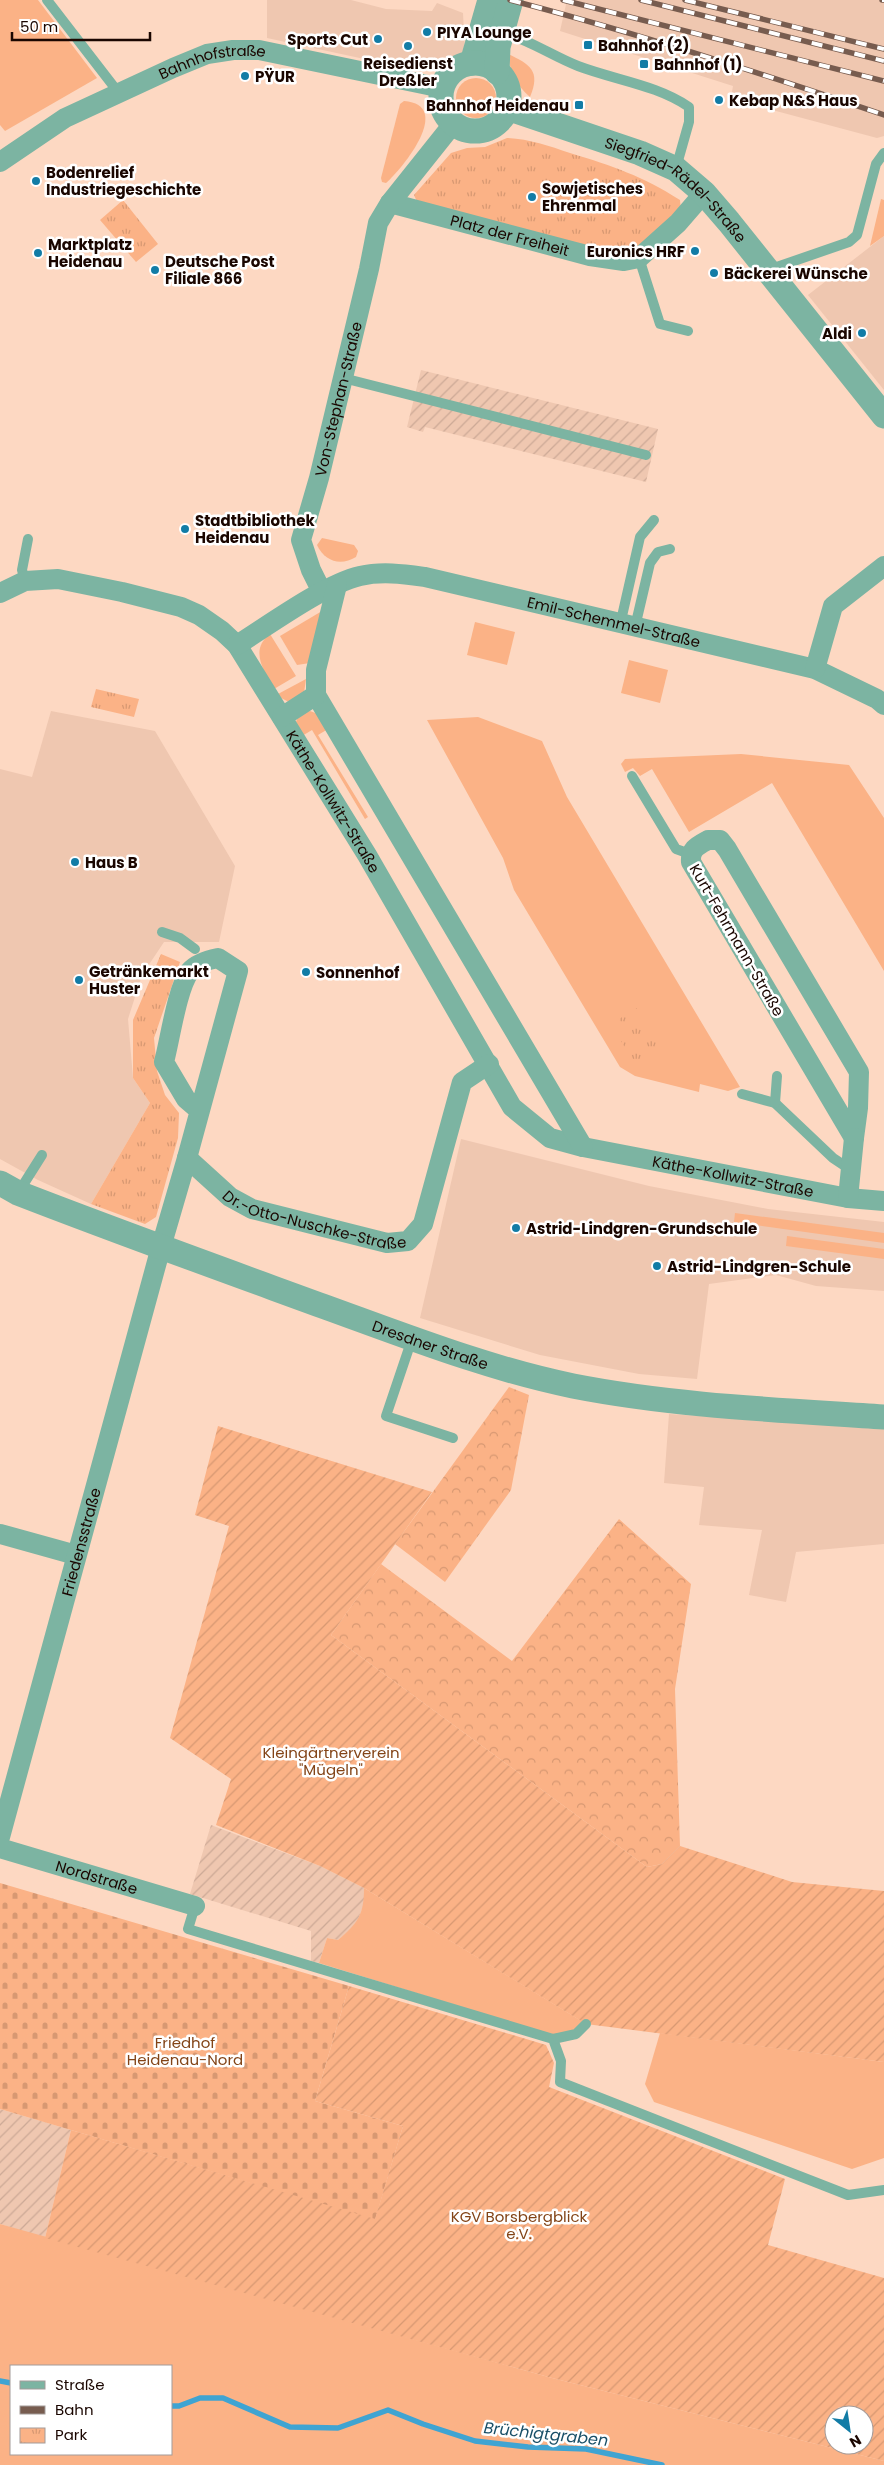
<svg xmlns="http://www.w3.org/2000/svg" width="884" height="2465" viewBox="0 0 884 2465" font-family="Poppins,sans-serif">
<defs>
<pattern id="industrial-furrows" width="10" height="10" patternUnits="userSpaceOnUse" patternTransform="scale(1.25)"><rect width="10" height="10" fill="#efc7b0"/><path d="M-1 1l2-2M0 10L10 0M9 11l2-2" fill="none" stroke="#cca996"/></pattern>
<pattern id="forest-crowns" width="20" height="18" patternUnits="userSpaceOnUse" patternTransform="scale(1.25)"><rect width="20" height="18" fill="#fbb286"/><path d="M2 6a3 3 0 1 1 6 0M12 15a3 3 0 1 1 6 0" fill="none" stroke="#d79872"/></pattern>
<pattern id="cemetery-stones" width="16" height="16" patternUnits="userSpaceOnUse" patternTransform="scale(1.25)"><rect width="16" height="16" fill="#fbb286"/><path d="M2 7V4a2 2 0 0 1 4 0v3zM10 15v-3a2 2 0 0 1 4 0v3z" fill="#d79872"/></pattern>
<pattern id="park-tufts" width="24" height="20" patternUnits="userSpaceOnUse" patternTransform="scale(1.25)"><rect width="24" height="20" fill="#fbb286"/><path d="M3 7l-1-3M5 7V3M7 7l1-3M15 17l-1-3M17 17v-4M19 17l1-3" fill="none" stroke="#d79872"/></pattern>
<pattern id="garden-furrows" width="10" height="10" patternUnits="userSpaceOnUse" patternTransform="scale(1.25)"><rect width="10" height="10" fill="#fbb286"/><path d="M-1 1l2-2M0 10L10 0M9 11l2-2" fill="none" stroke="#d79872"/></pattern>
</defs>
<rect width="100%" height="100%" fill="#fdd8c2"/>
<g fill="#efc7b0">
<polygon points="267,0 351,0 386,9 432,11 437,3 463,13 465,52 435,70 420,71 267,38"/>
<polygon points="567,0 884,0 884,136 877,138 754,105 731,97 733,86 560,31"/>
<polygon points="884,236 884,390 808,295"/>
<polygon points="51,711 155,731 235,866 219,942 164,942 142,975 128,1019 133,1078 150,1103 91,1204 38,1180 0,1159 0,769 32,777"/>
<polygon points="461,1139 649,1186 768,1209 884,1222 884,1291 816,1286 776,1275 709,1284 697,1379 639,1374 540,1355 420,1318"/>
<polygon points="669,1414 884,1428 884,1544 796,1552 786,1602 749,1595 762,1530 699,1525 704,1487 664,1483"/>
</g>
<g fill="url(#industrial-furrows)">
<polygon points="421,370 658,429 646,482 425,427 423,432 407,427"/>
<polygon points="211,1825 320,1866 364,1888 364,1904 356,1925 338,1940 327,1938 319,1963 311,1961 311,1931 190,1894"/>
<polygon points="0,2109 71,2130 45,2238 0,2224"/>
</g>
<g fill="#fbb286" fill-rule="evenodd">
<polygon points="0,0 38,0 97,78 5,131 0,125"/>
<path d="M508 54C530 64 541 71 530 97 516 85 510 72 508 54Z"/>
<circle cx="476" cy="98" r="20"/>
<path d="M404 101C454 105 403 168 386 183L382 182 381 178 400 104Z"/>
<polygon points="881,199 884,200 884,236 870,246"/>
<path d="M322 538 354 545 358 551 356 557C341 566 325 562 317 545Z"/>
<polygon points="322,611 310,663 297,665 280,636"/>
<polygon points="475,622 515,632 507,665 467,655"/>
<path d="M270 634 296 676 274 689C264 671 249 650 270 634Z"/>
<polygon points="629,660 668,670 660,703 621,693"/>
<polygon points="306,679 304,693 289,702 281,698 278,694"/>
<path d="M310 711 318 714 328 729 318 735 368 817 365 819 312 730 302 736 296 722C298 715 303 712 310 711Z"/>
<polygon points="478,717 542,741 567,797 740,1087 728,1091 700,1084 699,1092 635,1076 620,1067 514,890 503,858 427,720"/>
<polygon points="741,754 849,765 884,818 884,971 772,783 689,832 652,769 640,776 633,768 625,772 621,764 625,759"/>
<polygon points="735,1213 884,1233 884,1243 734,1222"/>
<polygon points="787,1236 884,1249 884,1259 786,1246"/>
<path d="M364 1888 583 2022 574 2031 552 2035 319 1963 327 1938 338 1940C358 1923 364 1915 364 1888Z"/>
<polygon points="660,2033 884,2062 884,2158 852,2169 654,2102 645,2084"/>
<path d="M0 2224 552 2378 884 2461V2465H0ZM11 2366H171V2454H11Z"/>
</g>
<g fill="url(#forest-crowns)">
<polygon points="509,1387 529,1395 511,1490 445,1582 395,1544"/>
<polygon points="619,1519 691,1584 675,1689 680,1846 662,1864 647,1867 331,1635 381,1564 512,1661"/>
</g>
<polygon fill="url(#cemetery-stones)" points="0,1883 349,1986 315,2101 403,2126 375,2220 0,2109"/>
<g fill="url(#park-tufts)">
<path d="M507 138C529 139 549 146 570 153 613 166 642 176 680 200L681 211 637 252 620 256 418 204 414 195 451 153 467 148 485 147Z"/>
<polygon points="123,200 158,244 136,262 100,220"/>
<polygon points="96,689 139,699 134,717 91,707"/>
<polygon points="161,954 180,962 154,1038 157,1071 165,1095 179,1113 178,1138 156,1217 145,1224 91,1204 150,1103 133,1078 133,1020"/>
<polygon points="637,1008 664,1051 637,1067 621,1041 629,1035 619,1019"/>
</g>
<g fill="url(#garden-furrows)" fill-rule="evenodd">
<polygon points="218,1426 432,1492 331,1635 647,1867 662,1864 680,1846 792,1882 884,1891 884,2062 586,2024 364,1888 320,1866 216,1825 231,1779 170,1738 229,1526 195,1515"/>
<path d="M349 1986 546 2045 554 2063 549 2087 785 2179 768 2245 884 2278V2461L552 2378 45 2238 71 2130 375 2219 403 2126 315 2101ZM834 2415H864V2445H834Z"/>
</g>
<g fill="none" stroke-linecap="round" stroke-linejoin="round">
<g stroke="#3fa4d2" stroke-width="5.5">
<polyline points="0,2381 11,2383"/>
<polyline points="171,2406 179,2406 200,2398 223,2398 290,2427 338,2428 388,2410 423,2424 475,2441 528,2447 586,2449 662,2465"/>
</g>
<g stroke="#7cb4a2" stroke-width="10">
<polyline points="47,0 118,92"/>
<path d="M501 33C529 39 552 56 578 66 615 80 657 85 689 107V122L676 168"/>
<polyline points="639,258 660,324 688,331"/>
<polyline points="768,270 849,242 857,235 876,164 884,153"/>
<polyline points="343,378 646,455"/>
<polyline points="25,581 22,570 28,539"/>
<polyline points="620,625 640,537 654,520"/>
<polyline points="635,627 650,563 658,552 670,549"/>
<polyline points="632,776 676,849 690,854"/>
<polyline points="162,932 180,938 195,949"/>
<polyline points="742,1094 775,1103 833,1158 851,1170"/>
<polyline points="775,1103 777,1076"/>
<polyline points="18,1193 42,1155"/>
<polyline points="412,1339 386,1416 453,1438"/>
<polyline points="195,1906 188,1929 553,2039 561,2061 560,2082 848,2195 884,2190"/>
<polyline points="553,2039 576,2034 586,2024"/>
</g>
<g stroke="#7cb4a2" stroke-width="20">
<path id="s1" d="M0 162 65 118 173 68 207 54 233 50H259L442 88"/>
<path id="s2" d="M390 203 590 256 624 261 639 258 678 223 704 193"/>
<path id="s3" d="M322 592 311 570 301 540 319 478 369 269 378 223 390 203 453 124"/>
<path id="s4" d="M0 593 25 581 58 579 122 592 181 607 199 615 222 631 237 645 367 855 512 1107 550 1138 583 1147 848 1198 884 1201"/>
<path id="s5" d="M237 645C269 625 325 584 360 576 382 571 403 574 425 577L815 669 877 699 884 705"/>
<polyline points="815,669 833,606 884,566"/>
<polyline points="316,695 583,1147"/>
<polyline points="282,717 316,695 316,670 337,585"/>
<path d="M708 840H720L727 849 859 1072 858 1108 854 1138 691 862C690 849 697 846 708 840Z"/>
<path d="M187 1158 238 971 218 958C208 960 197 963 190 971 177 988 170 1040 164 1062L186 1099 200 1111"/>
<polyline points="848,1198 854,1138"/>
<polyline points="0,1534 76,1555"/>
<path id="s6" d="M0 1837 161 1247 187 1158 230 1197 252 1209 387 1243 408 1241 423 1224 462 1082 489 1064"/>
<path id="s7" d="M0 1848 195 1906"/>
</g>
<g stroke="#7cb4a2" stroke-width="25">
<polyline points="472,63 490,0"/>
<circle cx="475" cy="97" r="34"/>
<polyline points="497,72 498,47 511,0"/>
<path id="s8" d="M507 108 640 153 676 169 704 193 729 222 884 416"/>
<path id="s9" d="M0 1183 18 1193C121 1233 224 1270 328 1308 408 1337 490 1369 573 1386 675 1406 781 1410 884 1417"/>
</g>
<g stroke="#775c4f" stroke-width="5.5">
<g id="rail">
<path d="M510 0C637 33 760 73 884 115"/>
<polyline points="563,0 884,81"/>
<polyline points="641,0 884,61"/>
<polyline points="685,0 884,49"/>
<polyline points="882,0 884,0"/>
</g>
</g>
<use href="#rail" stroke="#fff" stroke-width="4" stroke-dasharray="11" stroke-linecap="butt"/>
</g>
<g fill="#127ca6" stroke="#fff" stroke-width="2">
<circle cx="427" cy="32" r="5"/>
<circle cx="378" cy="39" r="5"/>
<rect x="583" y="40" width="10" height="10" rx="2.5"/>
<circle cx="408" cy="46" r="5"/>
<rect x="639" y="59" width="10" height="10" rx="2.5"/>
<circle cx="245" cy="76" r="5"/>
<circle cx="719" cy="100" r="5"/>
<rect x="574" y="100" width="10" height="10" rx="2.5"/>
<circle cx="36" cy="181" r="5"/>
<circle cx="532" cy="197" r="5"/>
<circle cx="695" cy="251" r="5"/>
<circle cx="38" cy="253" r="5"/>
<circle cx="155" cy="270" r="5"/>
<circle cx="714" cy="273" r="5"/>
<circle cx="862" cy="333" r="5"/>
<circle cx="185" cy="529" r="5"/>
<circle cx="75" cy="862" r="5"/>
<circle cx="306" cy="972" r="5"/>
<circle cx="79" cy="980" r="5"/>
<circle cx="516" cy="1228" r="5"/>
<circle cx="657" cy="1266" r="5"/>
</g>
<g text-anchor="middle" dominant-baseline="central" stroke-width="5" stroke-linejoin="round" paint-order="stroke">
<g font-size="15" font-weight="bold" fill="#1a0600" stroke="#fff" text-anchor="start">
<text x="437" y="32">PIYA Lounge</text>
<text x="368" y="39" text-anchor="end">Sports Cut</text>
<text x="598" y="45">Bahnhof (2)</text>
<text x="408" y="63" text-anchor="middle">Reisedienst<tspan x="408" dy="17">Dreßler</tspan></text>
<text x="654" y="64">Bahnhof (1)</text>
<text x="255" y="76">PŸUR</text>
<text x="729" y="100">Kebap N&amp;S Haus</text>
<text x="569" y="105" text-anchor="end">Bahnhof Heidenau</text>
<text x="46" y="172">Bodenrelief<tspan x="46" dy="17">Industriegeschichte</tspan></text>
<text x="542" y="188">Sowjetisches<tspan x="542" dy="17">Ehrenmal</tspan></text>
<text x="48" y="244">Marktplatz<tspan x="48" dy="17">Heidenau</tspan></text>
<text x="685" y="251" text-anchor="end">Euronics HRF</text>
<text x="165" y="261">Deutsche Post<tspan x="165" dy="17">Filiale 866</tspan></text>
<text x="724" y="273">Bäckerei Wünsche</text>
<text x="852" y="333" text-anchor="end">Aldi</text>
<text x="195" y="520">Stadtbibliothek<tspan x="195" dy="17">Heidenau</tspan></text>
<text x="85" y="862">Haus B</text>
<text x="89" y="971">Getränkemarkt<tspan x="89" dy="17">Huster</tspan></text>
<text x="316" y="972">Sonnenhof</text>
<text x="526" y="1228">Astrid-Lindgren-Grundschule</text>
<text x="667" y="1266">Astrid-Lindgren-Schule</text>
</g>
<g font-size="15" fill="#1a0600" stroke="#fff">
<text stroke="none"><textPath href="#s1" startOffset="238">Bahnhofstraße</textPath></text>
<text stroke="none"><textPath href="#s8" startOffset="191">Siegfried-Rädel-Straße</textPath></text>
<text stroke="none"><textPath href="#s2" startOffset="124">Platz der Freiheit</textPath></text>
<text stroke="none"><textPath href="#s3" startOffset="202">Von-Stephan-Straße</textPath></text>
<text stroke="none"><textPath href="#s5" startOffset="401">Emil-Schemmel-Straße</textPath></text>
<text stroke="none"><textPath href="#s4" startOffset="439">Käthe-Kollwitz-Straße</textPath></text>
<text transform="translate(737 940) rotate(60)">Kurt-Fehrmann-Straße</text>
<text stroke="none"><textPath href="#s4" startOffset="1029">Käthe-Kollwitz-Straße</textPath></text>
<text stroke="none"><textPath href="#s6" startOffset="851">Dr.-Otto-Nuschke-Straße</textPath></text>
<text stroke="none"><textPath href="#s9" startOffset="460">Dresdner Straße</textPath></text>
<text stroke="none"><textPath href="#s6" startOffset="306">Friedensstraße</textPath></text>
<text stroke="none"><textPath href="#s7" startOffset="101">Nordstraße</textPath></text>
</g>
<g font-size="15" fill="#834417" stroke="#fff">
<text x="331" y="1752">Kleingärtnerverein<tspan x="331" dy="17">"Mügeln"</tspan></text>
<text x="185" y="2042">Friedhof<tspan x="185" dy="17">Heidenau-Nord</tspan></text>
<text x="519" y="2216">KGV Borsbergblick<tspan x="519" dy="17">e.V.</tspan></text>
</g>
<g font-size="16" font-style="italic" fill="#194f67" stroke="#fff">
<text transform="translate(546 2434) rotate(6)">Brüchigtgraben</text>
</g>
</g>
<rect x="10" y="2365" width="162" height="90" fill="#ffffff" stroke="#a39b99"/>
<rect x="20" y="2381" width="25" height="8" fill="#7cb4a2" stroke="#a39b99"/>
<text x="55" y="2390" font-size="15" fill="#1a0600">Straße</text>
<rect x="20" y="2406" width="25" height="8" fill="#775c4f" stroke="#a39b99"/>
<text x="55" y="2415" font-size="15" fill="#1a0600">Bahn</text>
<rect x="20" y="2428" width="25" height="15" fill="url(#park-tufts)" stroke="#a39b99"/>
<text x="55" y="2440" font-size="15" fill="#1a0600">Park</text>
<g transform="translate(849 2430) rotate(150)"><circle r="24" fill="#ffffff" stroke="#a39b99"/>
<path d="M0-4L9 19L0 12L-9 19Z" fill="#127ca6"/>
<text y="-8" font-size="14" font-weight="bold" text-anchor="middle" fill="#1a0600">N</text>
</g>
<path d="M12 32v8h138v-8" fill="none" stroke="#1a0600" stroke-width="2.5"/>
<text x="20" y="32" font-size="15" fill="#1a0600" stroke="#ffffff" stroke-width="4" paint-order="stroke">50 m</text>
</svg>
